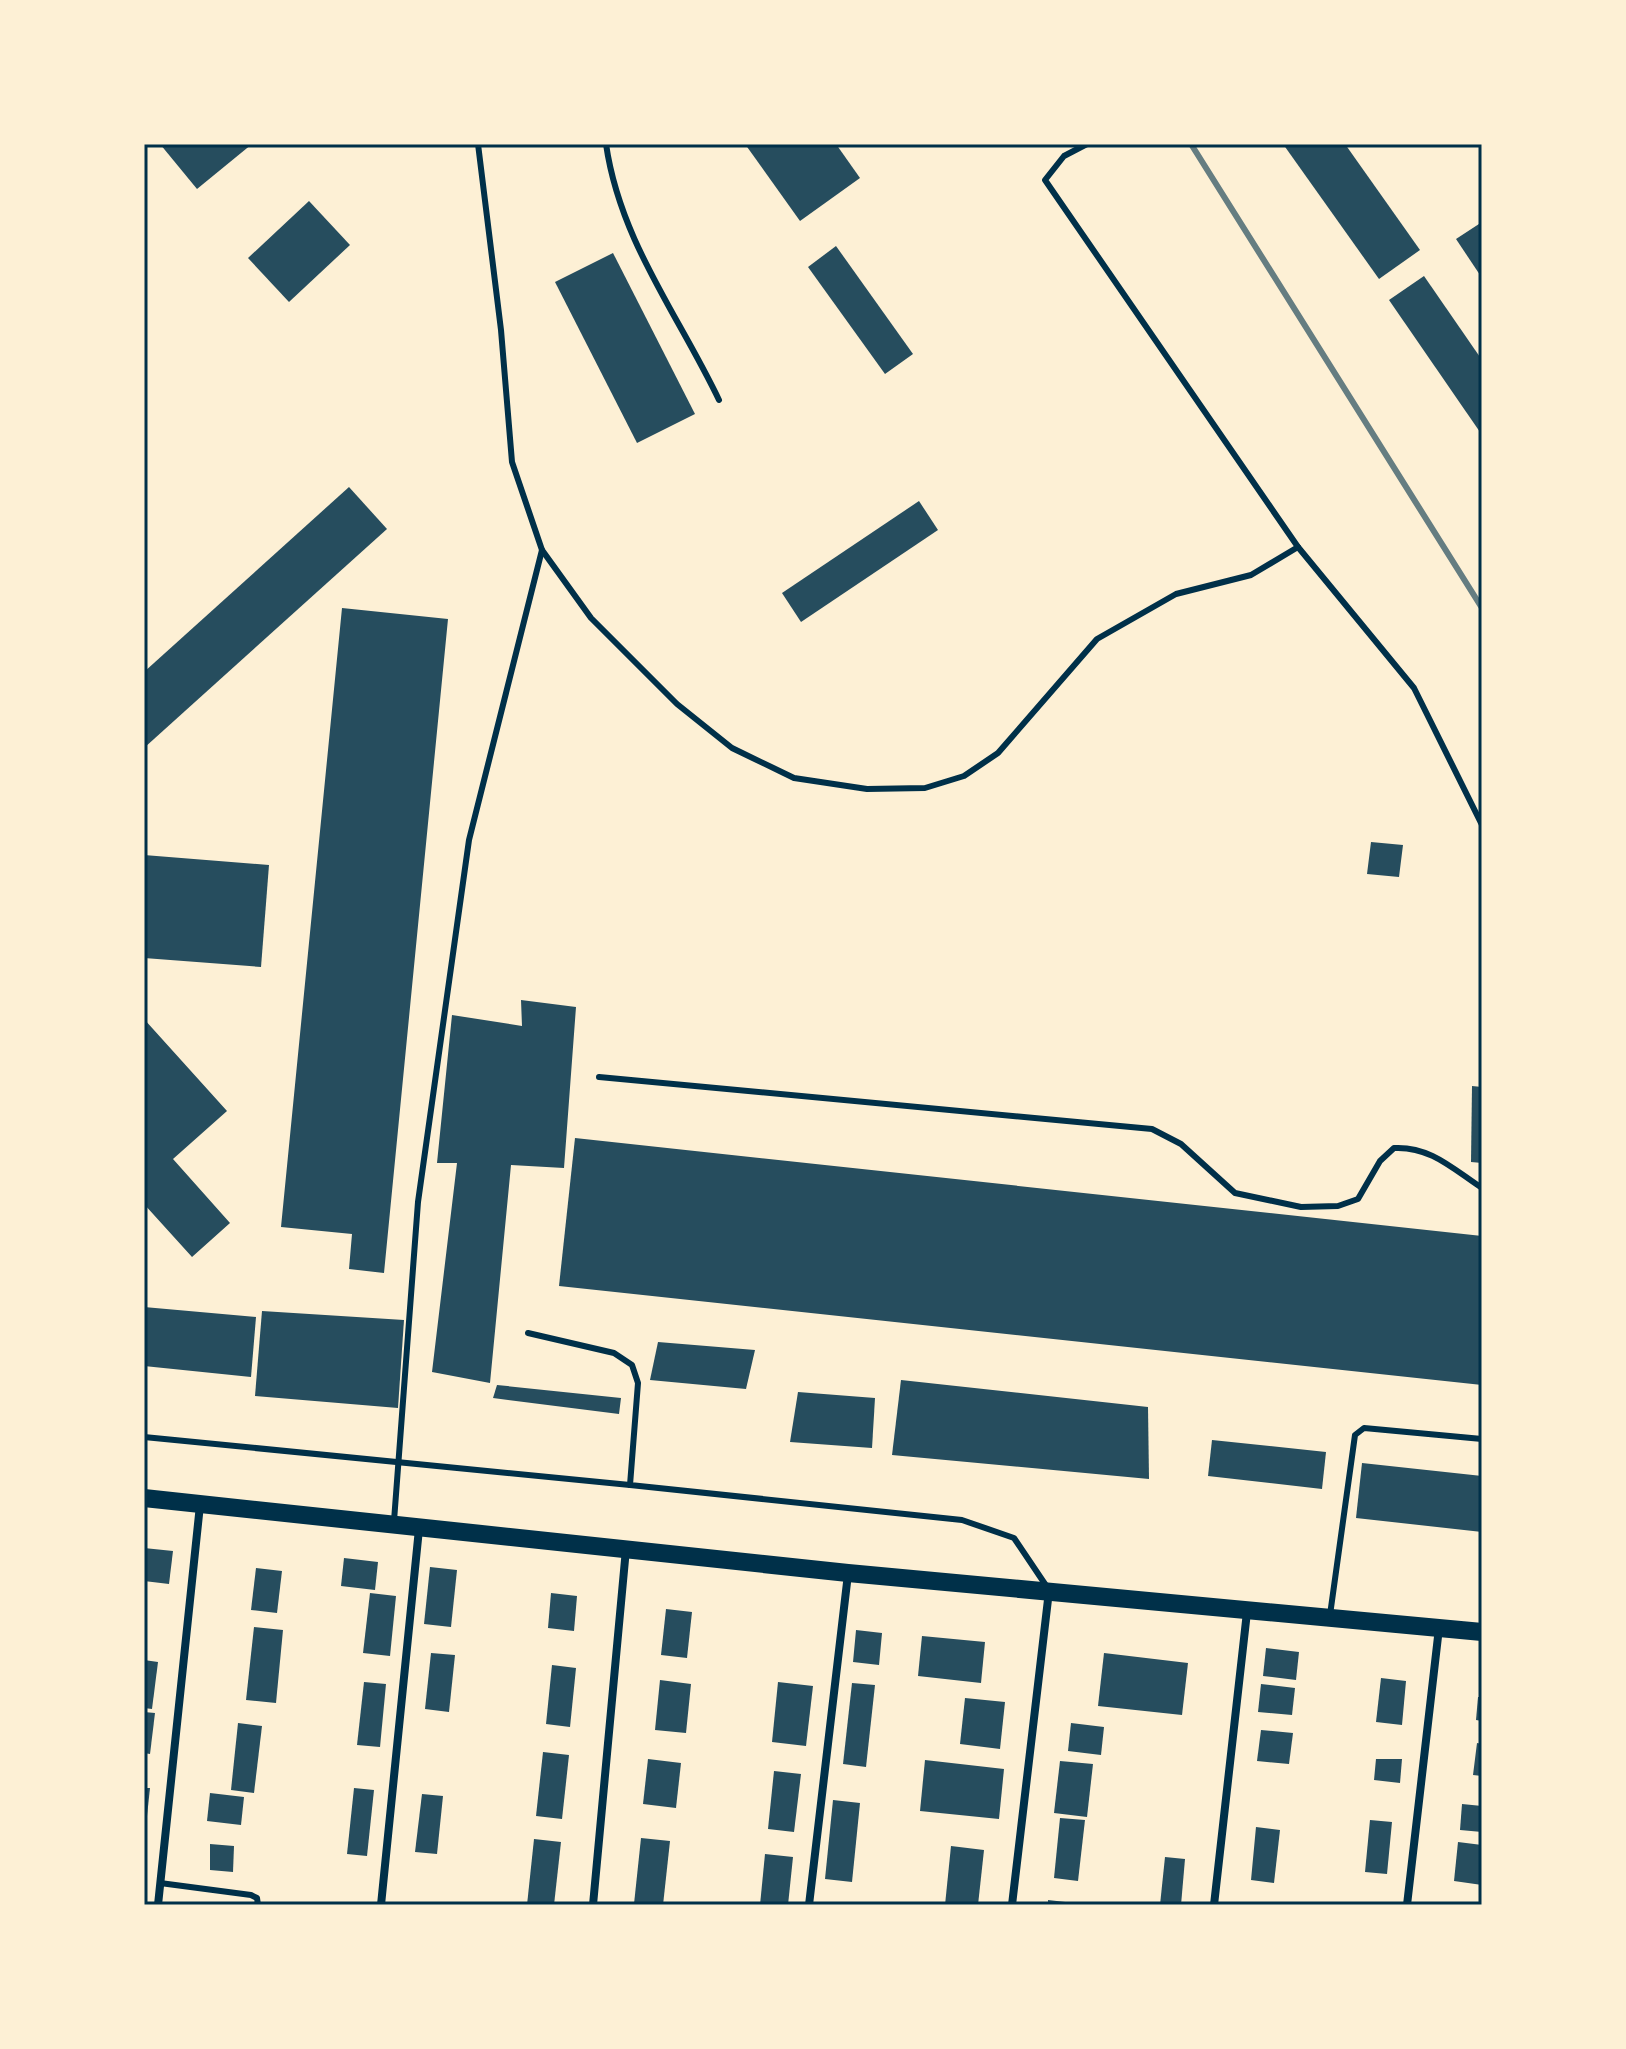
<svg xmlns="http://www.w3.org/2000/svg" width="1626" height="2049" viewBox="0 0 1626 2049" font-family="Roboto,sans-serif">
<rect width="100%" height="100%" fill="#fdf0d5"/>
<g fill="#264d5e">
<polygon points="160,144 252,144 197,189"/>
<polygon points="745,144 836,144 860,178 800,221"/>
<polygon points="1283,144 1345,144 1420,250 1379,279"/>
<polygon points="309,201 350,245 289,302 248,258"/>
<polygon points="1482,222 1482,278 1456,239"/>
<polygon points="836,246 913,354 885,374 808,267"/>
<polygon points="613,253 695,414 637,443 555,282"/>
<polygon points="1424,276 1482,360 1482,435 1389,300"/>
<polygon points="349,487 387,529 144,748 144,672"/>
<polygon points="919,501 938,530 801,622 782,593"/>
<polygon points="342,608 448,619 384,1273 349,1269 352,1234 281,1227"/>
<polygon points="1371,842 1403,845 1399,877 1367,874"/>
<polygon points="144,855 269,865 261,967 144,958"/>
<polygon points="521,1000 576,1007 564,1168 511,1165 490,1383 432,1372 457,1163 437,1163 452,1015 522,1026"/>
<polygon points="144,1019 227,1111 173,1159 230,1223 192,1257 144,1204"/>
<polygon points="1472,1086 1482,1087 1482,1163 1471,1162"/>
<polygon points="575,1138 1482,1236 1482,1385 559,1286"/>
<polygon points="144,1307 256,1317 251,1377 144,1366"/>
<polygon points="262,1311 404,1320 398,1408 255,1396"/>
<polygon points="658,1342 755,1350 746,1389 650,1380"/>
<polygon points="901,1380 1148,1407 1149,1479 892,1455"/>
<polygon points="497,1385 621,1398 619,1414 493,1398"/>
<polygon points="798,1392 875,1398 872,1448 790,1442"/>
<polygon points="1212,1440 1326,1452 1322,1489 1208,1476"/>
<polygon points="1362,1463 1482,1476 1482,1532 1356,1518"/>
<polygon points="144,1548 173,1551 169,1584 144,1581"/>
<polygon points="344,1558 378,1562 375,1590 341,1586"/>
<polygon points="430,1567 457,1570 451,1627 424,1624"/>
<polygon points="256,1568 282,1571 277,1613 251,1610"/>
<polygon points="370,1593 396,1596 390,1656 363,1653"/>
<polygon points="551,1593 577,1596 574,1631 548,1628"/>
<polygon points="666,1609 692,1612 687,1658 661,1655"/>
<polygon points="254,1627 283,1630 276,1703 246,1700"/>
<polygon points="856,1630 882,1633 879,1665 853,1662"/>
<polygon points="922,1636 985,1642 981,1683 918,1676"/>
<polygon points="1266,1648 1299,1652 1296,1680 1263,1676"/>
<polygon points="431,1653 455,1655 449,1712 425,1709"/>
<polygon points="1104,1653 1188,1663 1182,1715 1098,1706"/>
<polygon points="144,1660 158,1662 152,1709 144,1708"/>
<polygon points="552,1665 576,1668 570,1727 546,1724"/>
<polygon points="1381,1678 1406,1681 1402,1725 1376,1722"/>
<polygon points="660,1680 691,1684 686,1733 655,1730"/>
<polygon points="364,1682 386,1684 380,1747 357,1745"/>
<polygon points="778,1682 813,1686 806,1746 772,1742"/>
<polygon points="852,1683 875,1685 866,1767 843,1764"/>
<polygon points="1261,1684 1295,1688 1292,1715 1258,1712"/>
<polygon points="1478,1697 1482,1697 1482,1721 1476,1720"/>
<polygon points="965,1698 1005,1702 1000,1749 960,1744"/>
<polygon points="144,1712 155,1713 150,1754 144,1753"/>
<polygon points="238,1723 262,1726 254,1793 231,1790"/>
<polygon points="1071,1723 1104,1727 1101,1755 1068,1751"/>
<polygon points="1261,1730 1293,1733 1289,1764 1257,1761"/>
<polygon points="1477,1743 1482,1744 1482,1776 1473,1775"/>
<polygon points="543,1752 569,1755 562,1819 536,1816"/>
<polygon points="648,1759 681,1763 676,1808 643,1804"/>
<polygon points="1376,1759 1402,1759 1400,1783 1374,1780"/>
<polygon points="925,1760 1004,1769 999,1819 920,1811"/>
<polygon points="1060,1761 1093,1764 1087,1817 1054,1813"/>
<polygon points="774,1771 801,1774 794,1832 768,1829"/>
<polygon points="144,1788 150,1788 147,1816 144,1816"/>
<polygon points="354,1788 374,1790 367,1856 347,1854"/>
<polygon points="210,1793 244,1797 241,1825 207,1821"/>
<polygon points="422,1794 443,1796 437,1854 415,1852"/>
<polygon points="833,1800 860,1803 852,1882 825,1879"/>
<polygon points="1462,1804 1482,1806 1482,1832 1460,1830"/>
<polygon points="1060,1818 1085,1820 1078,1881 1054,1878"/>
<polygon points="1370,1820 1392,1822 1387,1874 1365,1872"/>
<polygon points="1256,1827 1280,1830 1274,1883 1251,1880"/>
<polygon points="641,1838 670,1841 663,1905 634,1904"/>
<polygon points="534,1839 561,1842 554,1905 527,1905"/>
<polygon points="1458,1842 1482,1845 1482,1885 1454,1881"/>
<polygon points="210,1844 234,1846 233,1872 210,1870"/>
<polygon points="951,1846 984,1850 978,1905 945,1905"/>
<polygon points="765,1854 793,1857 788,1905 760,1905"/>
<polygon points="1165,1857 1185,1859 1181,1905 1160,1905"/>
<polygon points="1048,1900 1074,1903 1074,1905 1048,1905"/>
</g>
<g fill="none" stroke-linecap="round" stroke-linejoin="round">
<g stroke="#003049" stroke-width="6">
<polyline points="478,144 501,330 512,462 542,550 591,618 677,704 732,748 794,778 867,789 925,788 964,776 998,753 1097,639 1176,594 1251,575 1298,547"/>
<path d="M606 144C620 241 678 314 719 400"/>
<polyline points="1087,144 1064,156 1045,180 1298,547 1414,688 1482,825"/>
<path d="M599 1077 1152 1129 1181 1144 1235 1193 1301 1207 1338 1206 1358 1199 1380 1161 1394 1148C1430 1146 1453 1169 1482 1188"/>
<polyline points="528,1333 614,1353 632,1365 638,1383 630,1485 962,1520 1014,1538 1047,1587"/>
<polyline points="144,1437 630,1485"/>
<polyline points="394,1521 418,1202 469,840 542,550"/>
<polyline points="1330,1615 1355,1435 1364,1428 1482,1439"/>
<polyline points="160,1883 251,1895 257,1898 258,1905"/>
</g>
<g stroke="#003049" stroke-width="8">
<polyline points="158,1905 200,1505"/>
<polyline points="381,1905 419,1529"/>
<polyline points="593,1905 626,1549"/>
<polyline points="809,1905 848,1574"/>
<polyline points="1012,1905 1049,1591"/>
<polyline points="1214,1905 1247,1612"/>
<polyline points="1407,1905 1439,1628"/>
</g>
<polyline stroke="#003049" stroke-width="18" points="144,1498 848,1573 1482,1632"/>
<polyline stroke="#657d81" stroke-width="6" points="1191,144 1482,608"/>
</g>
<rect width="1626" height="2049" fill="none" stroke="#fdf0d5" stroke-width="292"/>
<rect x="146" y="146" width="1334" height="1757" fill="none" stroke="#003049" stroke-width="3"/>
</svg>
